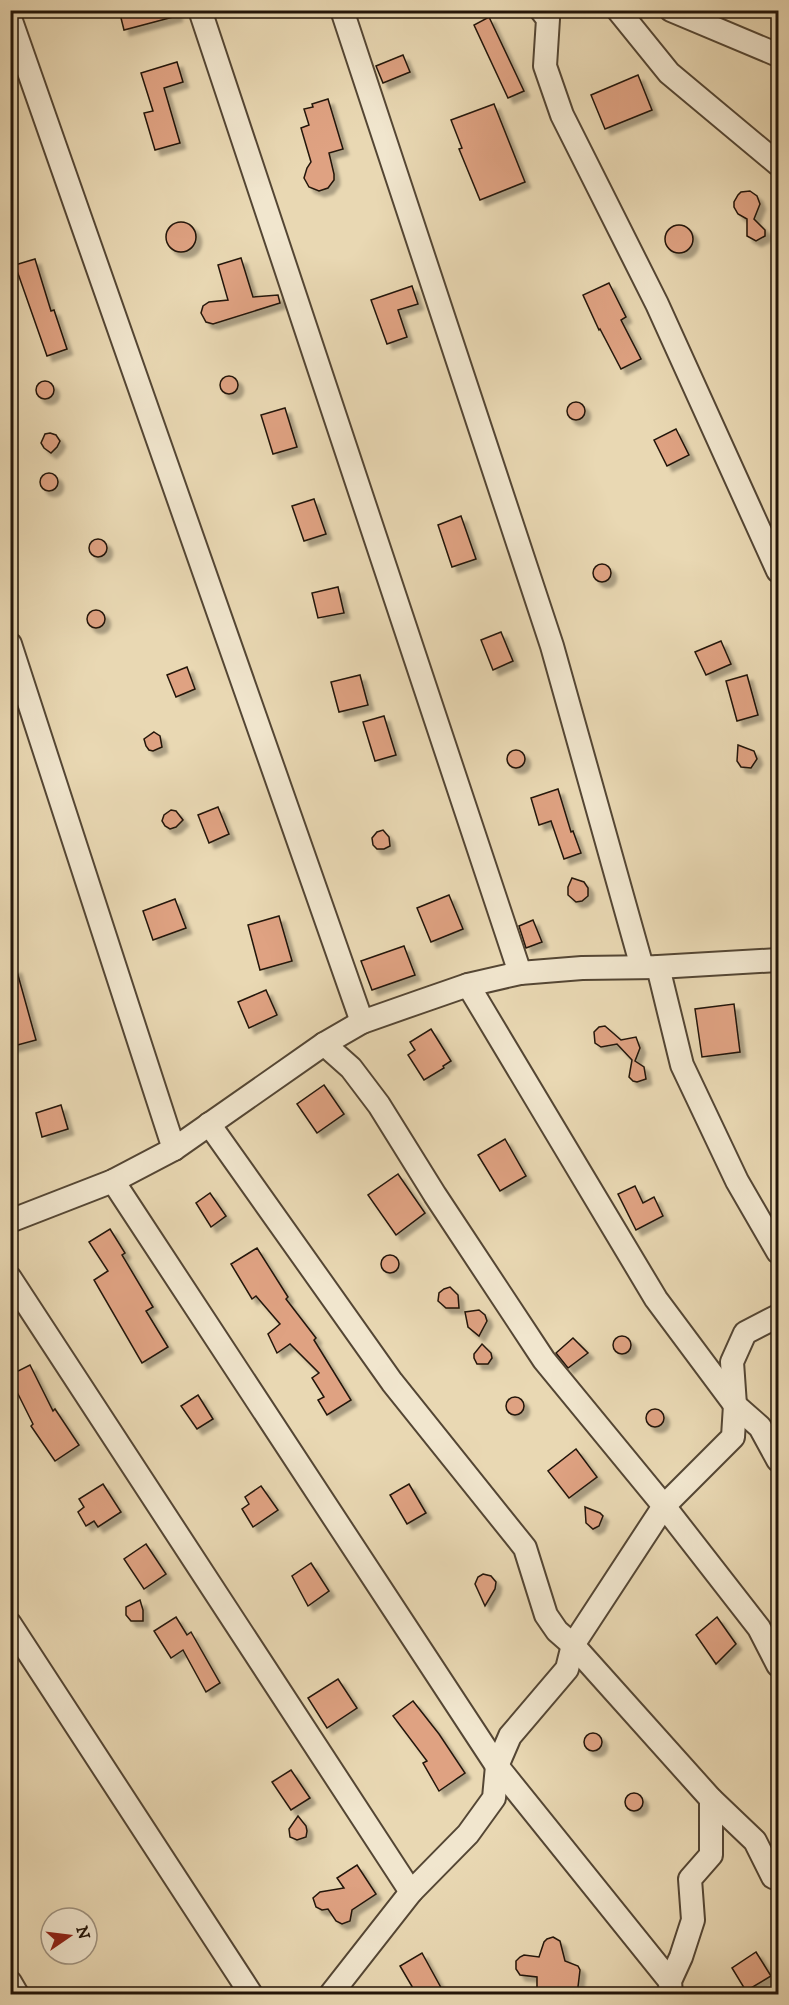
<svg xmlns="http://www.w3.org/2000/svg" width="789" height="2005" viewBox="0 0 789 2005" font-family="'IM FELL DW Pica',serif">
<defs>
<filter id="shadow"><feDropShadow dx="5.5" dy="5.5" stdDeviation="1.5" flood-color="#0004"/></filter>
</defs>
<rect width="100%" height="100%" fill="#e9d8b3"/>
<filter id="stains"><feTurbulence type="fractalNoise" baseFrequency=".00333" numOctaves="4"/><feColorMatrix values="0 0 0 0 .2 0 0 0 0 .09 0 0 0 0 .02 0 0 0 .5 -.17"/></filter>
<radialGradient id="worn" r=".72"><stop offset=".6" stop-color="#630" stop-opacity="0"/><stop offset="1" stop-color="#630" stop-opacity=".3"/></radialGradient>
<g fill="#dfa282" stroke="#231509" stroke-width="1.5" filter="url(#shadow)">
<polygon points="119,10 176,10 177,16 124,30"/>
<polygon points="489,17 524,91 508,98 474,25"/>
<polygon points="403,55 410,72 383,83 376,66"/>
<polygon points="177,62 183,82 164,88 180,143 155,150 144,113 153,111 141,73"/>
<polygon points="638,75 652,110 605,129 591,95"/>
<polygon points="328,99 343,149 329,153 334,174 334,180 328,188 319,191 309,187 304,178 307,168 311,162 301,128 309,125 304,109 313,107 312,104"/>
<polygon points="494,104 525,182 480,200 459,149 462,148 451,120"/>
<polygon points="750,191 757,196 760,204 754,219 765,230 765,236 756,241 747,236 747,219 738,214 734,207 734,202 738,195 741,192"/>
<circle cx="181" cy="237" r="15"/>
<circle cx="679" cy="239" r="14"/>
<polygon points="241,258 253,297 278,295 280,303 213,324 206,322 201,313 203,306 209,302 228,300 218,265"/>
<polygon points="35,259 51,311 54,310 67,349 47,356 15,265"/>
<polygon points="609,283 626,317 621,320 641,359 621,369 600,329 599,330 583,295"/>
<polygon points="412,286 418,304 398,310 407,337 387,344 371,300"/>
<circle cx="229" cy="385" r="9"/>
<circle cx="45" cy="390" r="9"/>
<circle cx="576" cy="411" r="9"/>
<polygon points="285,408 297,447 273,454 261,415"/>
<polygon points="676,429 689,455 667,466 654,440"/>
<polygon points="50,433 56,435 60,441 57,447 51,453 44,448 41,443 45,434"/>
<circle cx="49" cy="482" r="9"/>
<polygon points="314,499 326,534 304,541 292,506"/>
<polygon points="461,516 476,559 452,567 438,525"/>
<circle cx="98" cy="548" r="9"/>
<circle cx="602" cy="573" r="9"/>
<polygon points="338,587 344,613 318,618 312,593"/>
<circle cx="96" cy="619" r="9"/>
<polygon points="501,632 513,661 493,670 481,640"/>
<polygon points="721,641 731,664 706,675 695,652"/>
<polygon points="187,667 195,689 176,697 167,675"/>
<polygon points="360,675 368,705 339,712 331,682"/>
<polygon points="747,675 758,715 737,721 726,681"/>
<polygon points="384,716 396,755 375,761 363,722"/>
<polygon points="154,732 160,736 162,747 153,751 149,750 146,746 144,739"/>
<polygon points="738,745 754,751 757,759 751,768 741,767 737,761"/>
<circle cx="516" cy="759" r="9"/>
<polygon points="558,789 571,832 573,831 581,853 564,859 551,821 539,825 531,798"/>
<polygon points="218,807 229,834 209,843 198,815"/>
<polygon points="171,810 176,811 183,820 176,827 170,829 165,826 162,821 164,815"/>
<polygon points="383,830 389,837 390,846 384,849 377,849 373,845 372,838 377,832"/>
<polygon points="572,878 584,882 588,888 588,896 582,901 576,902 568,895 568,887"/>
<polygon points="449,895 463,929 431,942 417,908"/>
<polygon points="175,899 186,928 153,940 143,911"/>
<polygon points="279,916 292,961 260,970 248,925"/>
<polygon points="533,920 542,942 526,948 519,926"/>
<polygon points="404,946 415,975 372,990 361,961"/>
<polygon points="16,968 36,1040 10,1047 10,969"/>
<polygon points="266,990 277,1015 249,1028 238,1002"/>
<polygon points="734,1004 740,1052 702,1057 695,1009"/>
<polygon points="605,1026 621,1040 636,1037 640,1048 635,1061 644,1067 646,1079 637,1082 633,1081 629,1077 632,1060 617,1044 601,1047 595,1043 594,1032 599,1027"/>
<polygon points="431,1029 451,1061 443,1066 444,1068 424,1080 408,1055 415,1050 410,1042"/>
<polygon points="324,1085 344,1114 317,1133 297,1104"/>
<polygon points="61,1105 68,1129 42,1137 36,1113"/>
<polygon points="505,1139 526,1176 500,1191 478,1155"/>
<polygon points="398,1174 425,1213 396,1235 368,1195"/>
<polygon points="635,1186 643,1203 654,1197 663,1216 636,1230 618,1194"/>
<polygon points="210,1193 226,1216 211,1227 196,1203"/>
<polygon points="110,1229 125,1253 122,1255 153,1307 146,1311 168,1347 142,1363 94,1280 108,1271 89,1242"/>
<polygon points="257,1248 288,1297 286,1299 316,1338 314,1340 351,1400 327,1415 318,1400 324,1397 312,1378 319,1373 290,1344 277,1353 268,1334 280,1324 256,1296 252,1299 231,1264"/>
<circle cx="390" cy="1264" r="9"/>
<polygon points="450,1287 458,1295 459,1308 446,1308 438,1301 439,1293 444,1289"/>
<polygon points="479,1310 485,1315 487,1321 479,1336 468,1327 465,1312"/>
<circle cx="622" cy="1345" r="9"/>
<polygon points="573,1338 588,1353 568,1368 556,1353"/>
<polygon points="482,1344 491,1353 492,1358 488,1364 477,1364 474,1358 474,1354"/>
<polygon points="30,1365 53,1411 55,1409 79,1445 55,1461 31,1426 33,1424 10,1378 16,1372"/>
<polygon points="198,1395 213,1419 197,1429 181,1406"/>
<circle cx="515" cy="1406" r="9"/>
<circle cx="655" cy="1418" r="9"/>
<polygon points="576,1449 597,1477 569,1498 548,1471"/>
<polygon points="103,1484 121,1512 98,1527 94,1521 86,1526 78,1512 84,1507 79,1499"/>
<polygon points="409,1484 426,1513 407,1524 390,1495"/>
<polygon points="261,1486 278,1510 253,1527 242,1509 249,1504 245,1497"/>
<polygon points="585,1507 600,1513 603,1516 599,1526 593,1529 586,1523"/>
<polygon points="146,1544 166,1574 144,1589 124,1559"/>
<polygon points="311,1563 329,1591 308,1606 292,1576"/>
<polygon points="483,1574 491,1576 496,1582 495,1589 485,1606 475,1584 478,1577"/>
<polygon points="140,1600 143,1610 143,1621 131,1621 126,1615 126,1607"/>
<polygon points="176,1617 187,1635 191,1632 220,1683 206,1692 183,1650 171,1658 154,1631"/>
<polygon points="717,1617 736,1644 716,1664 696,1635"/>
<polygon points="338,1679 357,1708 327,1728 308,1698"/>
<polygon points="413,1701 439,1734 465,1773 439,1791 423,1763 427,1761 393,1716"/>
<circle cx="593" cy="1742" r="9"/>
<polygon points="291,1770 310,1798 291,1810 272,1782"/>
<circle cx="634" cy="1802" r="9"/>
<polygon points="298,1816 306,1826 307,1831 306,1837 297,1840 290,1837 289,1829"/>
<polygon points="357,1865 376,1894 352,1910 350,1921 342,1924 336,1921 328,1909 322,1910 316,1907 313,1898 320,1892 344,1888 337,1878"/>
<polygon points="553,1937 560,1941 565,1961 578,1966 580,1970 577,1995 537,1995 537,1977 520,1975 516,1969 516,1961 520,1957 524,1955 539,1957 544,1942 547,1939"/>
<polygon points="756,1952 771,1976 746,1991 732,1968"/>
<polygon points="422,1953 445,1995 417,1995 400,1966"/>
</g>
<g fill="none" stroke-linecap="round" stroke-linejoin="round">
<g stroke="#544634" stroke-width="26">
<g id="minor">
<polyline points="200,10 520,973"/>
<polyline points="342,10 552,646 642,967"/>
<polyline points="541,10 548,19 545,66 562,115 657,304 778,571"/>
<polyline points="618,10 669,73 778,164"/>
<polyline points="671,10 778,55"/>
<polyline points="10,18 362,1022"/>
<polyline points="10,644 174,1149"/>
<polyline points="658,967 682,1065 737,1181 778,1252"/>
<polyline points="468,985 656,1299 735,1405 760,1427 778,1460"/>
<polyline points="324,1044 351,1068 379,1105 435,1195 544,1360 664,1506 759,1628 778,1665"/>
<polyline points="209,1124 392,1382 525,1548 546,1615 557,1631 573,1645 711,1799 755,1841 773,1877 778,1879"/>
<polyline points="113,1181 497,1766 670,1981"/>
<polyline points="10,1221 113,1181 174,1149 324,1044 362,1022 419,1002 468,985 520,973 582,968 658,967 778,960"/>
<polyline points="10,1278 411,1892"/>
<polyline points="10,1624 251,1994"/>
<polyline points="10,1982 17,1994"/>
<polyline points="331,1994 411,1892 468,1834 494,1798 497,1766 510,1736 567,1669 573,1645 664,1506 733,1437 735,1405 732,1362 745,1333 778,1316"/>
<polyline points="671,1994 670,1981 681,1957 693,1920 690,1879 711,1855 711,1799"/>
</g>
</g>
<use href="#minor" stroke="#f1e6ce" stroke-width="22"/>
</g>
<rect width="789" height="2005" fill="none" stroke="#e9d8b3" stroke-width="36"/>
<rect x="12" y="12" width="765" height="1981" fill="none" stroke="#231509" stroke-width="3"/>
<rect x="18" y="18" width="753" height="1969" fill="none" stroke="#231509" stroke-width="1.5"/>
<g transform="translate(69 1936) rotate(76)"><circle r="28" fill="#f1e6ce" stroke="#9f927f" stroke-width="1.5"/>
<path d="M0-4.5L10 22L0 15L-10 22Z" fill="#8f2418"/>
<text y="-9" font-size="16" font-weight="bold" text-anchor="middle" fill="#231509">N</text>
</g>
<rect width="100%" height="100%" filter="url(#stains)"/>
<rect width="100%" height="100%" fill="url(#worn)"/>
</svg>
